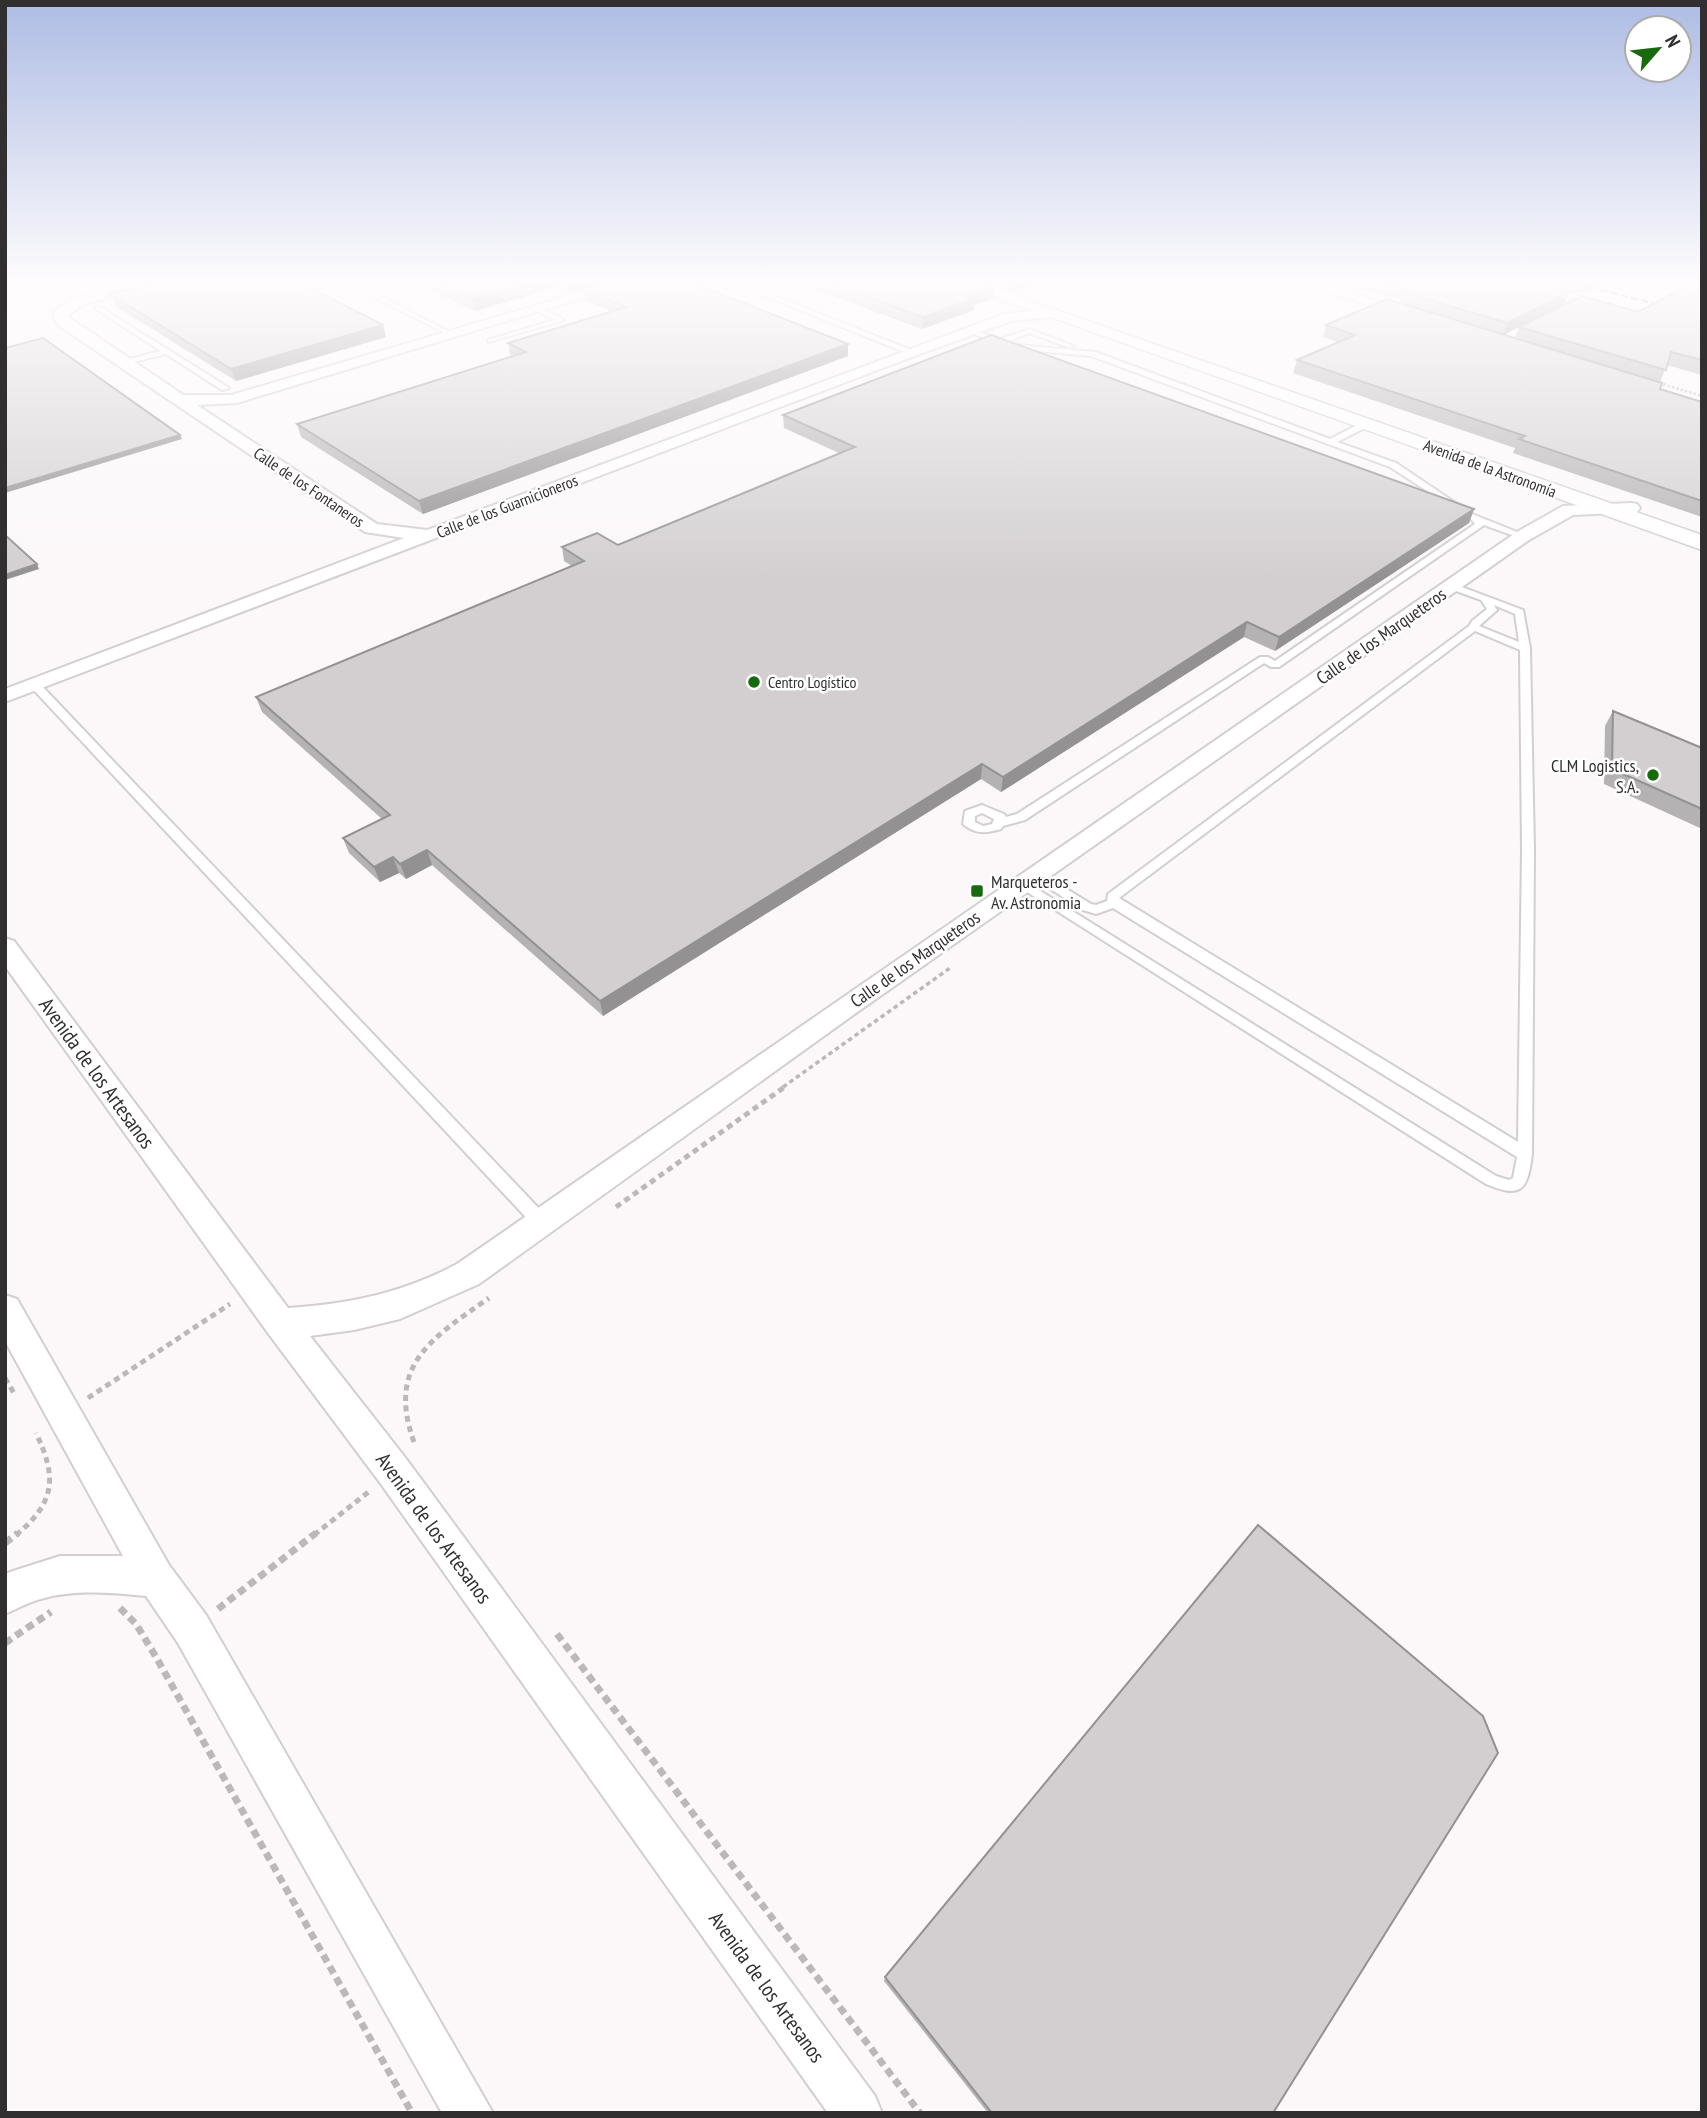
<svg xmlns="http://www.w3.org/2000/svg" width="1707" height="2118" viewBox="0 0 1707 2118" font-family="'PT Sans Narrow',sans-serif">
<rect width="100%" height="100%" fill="#fcf8fa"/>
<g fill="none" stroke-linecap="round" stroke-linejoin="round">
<g stroke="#d3cfd0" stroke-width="4">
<g id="service">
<polygon points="345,282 352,282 456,335 451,336"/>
<polygon points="731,282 739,282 916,352 909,354"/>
<polygon points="1366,282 1374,282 1344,294 1339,293"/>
<polygon points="1517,282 1526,282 1589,299 1576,306 1573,304 1580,299"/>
<polygon points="96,307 100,307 229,388 222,390 166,354 121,365 121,361 161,351 96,309"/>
<polygon points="536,308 540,308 564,320 488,342 488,340 555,320 536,310"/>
<path d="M970 329 1001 339 1029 329 1074 346 1068 347 1029 333 1007 342 1017 345 1095 352 1330 439 1363 422H1369V426L1337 442 1396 463 1472 514 1527 536 1520 538 1484 525 1279 667H1271L1264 663 1025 820 1003 826 1001 829C986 833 976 835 963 824L965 811 982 805 1004 814 1006 817 1017 814 1260 657H1268L1275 661 1475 524 1472 520 1390 467 1091 356 1016 349 968 332ZM982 813 994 819 992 824 983 826 975 822V816Z"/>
<path d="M1448 584H1454L1523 610 1530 648 1534 850 1532 1154C1528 1190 1521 1199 1486 1184L1016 885 1018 882H1026L1496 1176 1509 1180 1513 1178 1517 1157 1113 908 1096 914 1083 910 1029 875 1031 872H1039L1091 904 1096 905 1107 901 1108 894 1469 626 1472 621 1487 609 1481 600 1448 588ZM1494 605 1515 614 1519 642 1479 626 1495 612 1497 610ZM1475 631 1520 650 1522 850 1518 1142 1119 898Z"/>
<polygon points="35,682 39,683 547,1217 549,1222 547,1227 541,1229 535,1227 31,687 30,685"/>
</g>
</g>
<g stroke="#d3cfd0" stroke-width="4">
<g id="minor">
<path d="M142 282H163L84 304 67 316 183 395H231L616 282H635L237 403 197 405 377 524 427 530 1004 314 1051 309 1058 313 1051 317 1011 321 917 355 5 702V689L404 538 365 532 58 325 53 316C61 294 121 287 142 282Z"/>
<polygon points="1298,282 1317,282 1418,314 1406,317"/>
<path d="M1631 503 1637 504 1640 508 1637 512 1573 515 1529 540 856 1013 479 1284 400 1319 354 1330 310 1336 407 1460 875 2096 882 2113H828L381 1484 268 1333 5 966V938L14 941 288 1308C349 1304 403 1293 457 1264L1517 532 1563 506Z"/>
<path d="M5 1295 17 1299 169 1565 206 1615 493 2113H442L178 1643 146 1596C111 1593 75 1589 41 1599 28 1602 17 1609 5 1614V1574L10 1572 60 1556H123L5 1341Z"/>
</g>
</g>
<g stroke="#d3cfd0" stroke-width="3">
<polygon id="tertiary" points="953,282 976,282 1702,535 1702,550"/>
</g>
<polyline stroke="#bcb8ba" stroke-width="2.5" stroke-dasharray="2.5 2" stroke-linecap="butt" points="1659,383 1702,396"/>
<polyline stroke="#bcb8ba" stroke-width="3.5" stroke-dasharray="4.5 3.5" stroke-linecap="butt" points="783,1087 950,968"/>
<g stroke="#bcb8ba" stroke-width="5" stroke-dasharray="6 4.5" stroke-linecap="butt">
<polyline points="616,1207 786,1086"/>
<polyline points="5,1378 15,1395"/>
<polyline points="88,1398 230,1304"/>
<path d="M414 1442C386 1365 432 1338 489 1298"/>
<path d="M16 1535C56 1502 57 1477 36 1433"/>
<polyline points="314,1535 371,1490"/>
</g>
<g stroke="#bcb8ba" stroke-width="7" stroke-dasharray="8 5" stroke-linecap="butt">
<polyline points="5,1543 18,1533"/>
<polyline points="120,1608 136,1624 156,1657 412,2113"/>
<polyline points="218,1609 316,1533"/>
<polyline points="557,1634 920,2113"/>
<polyline points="5,1643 51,1612"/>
</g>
<use href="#service" fill="#fff" fill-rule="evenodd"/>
<use href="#minor" fill="#fff" fill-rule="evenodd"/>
<use href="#tertiary" fill="#fff" fill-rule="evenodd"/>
<polyline stroke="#626061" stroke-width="2.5" stroke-dasharray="7 3.5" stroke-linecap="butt" points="1570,282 1702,316"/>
</g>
<g fill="#b5b2b4">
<polygon points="413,282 690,282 848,344 848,356 423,514 301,437 297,424 512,356 510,355 508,343 611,311 585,300 583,289 569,293 556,287 475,311"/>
<polygon points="794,282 978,282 994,287 993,299 974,305 974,310 922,329"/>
<polygon points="983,282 1042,282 1013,292"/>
<polygon points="1339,282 1365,282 1351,285"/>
<polygon points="1365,282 1610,282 1578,293 1569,291 1564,304 1504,335 1515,338 1519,327 1638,312 1702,282 1702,375 1667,365 1660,382 1660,389 1702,402 1702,517 1513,453 1515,448 1293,373 1297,360 1338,342 1323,337 1326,325 1400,303 1401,300 1363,289"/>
<polygon points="110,294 383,325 386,337 236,381 115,306"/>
<polygon points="783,415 1474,509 1469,523 1275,651 1244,637 1001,792 981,779 603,1016 432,865 406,879 399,873 380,882 349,853 343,838 382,819 262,712 256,697 572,566 564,561 562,547 618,545 839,453 784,428"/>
<polygon points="1613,711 1702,748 1702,829 1604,784 1605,726"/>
<polygon points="885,1977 1273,2113 988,2113 884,1981"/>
</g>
<g fill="#949192">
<polygon points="535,282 555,282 556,287 475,311 473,299"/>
<polygon points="568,282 608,282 569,293"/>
<polygon points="1014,282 1042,282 1013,292"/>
<polygon points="1352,282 1365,282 1351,285"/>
<polygon points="1583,282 1610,282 1578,293"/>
<polygon points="1570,286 1564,304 1503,335 1507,323 1560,290"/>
<polygon points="994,287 993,299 974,305 974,310 922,329 923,317 968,296"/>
<polygon points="383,325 386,337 236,381 231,369"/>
<polygon points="848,344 848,356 423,514 419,501"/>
<polygon points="180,435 182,439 5,493 5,488"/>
<polygon points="1474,509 1469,523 1275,651 1279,637"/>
<polygon points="37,564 39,569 5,580 5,575"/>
<polygon points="1247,622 1244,637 1001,792 1003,777"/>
<polygon points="982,764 981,779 603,1016 600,1001"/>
<polygon points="427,850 432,865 406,879 400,864"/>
<polygon points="393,857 399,873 380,882 374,867"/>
</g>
<g fill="#d3cfd1" stroke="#949192" stroke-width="2">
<polygon points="161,282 299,282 383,325 231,369 110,294"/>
<polygon points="435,282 535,282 473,299"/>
<polygon points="606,282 690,282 848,344 419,501 297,424 526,352 508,343 626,307 583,289"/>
<polygon points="826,282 978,282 994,287 968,296 975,298 923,317"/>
<polygon points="1381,282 1554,282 1570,286 1560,290 1569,292 1507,323 1403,292 1409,290"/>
<polygon points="1696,282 1702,282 1702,360 1671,352 1666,370 1519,327 1582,296 1638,312"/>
<polygon points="1387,299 1662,383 1660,389 1702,402 1702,501 1519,439 1525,436 1297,360 1355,335 1326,325"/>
<polygon points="991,335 1474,509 1279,637 1247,622 1003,777 982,764 600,1001 427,850 400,864 393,857 374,867 343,838 390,815 256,697 584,561 562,547 597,533 618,545 855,447 783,415"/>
<polygon points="43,338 180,435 5,488 5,348"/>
<polygon points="5,535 37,564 5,575"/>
<polygon points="1613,711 1702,748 1702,809 1612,769"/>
<polygon points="1258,1525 1483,1716 1498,1753 1273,2113 992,2113 885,1977"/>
</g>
<linearGradient id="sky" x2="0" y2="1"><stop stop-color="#aebce4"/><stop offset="0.49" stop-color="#fefcfd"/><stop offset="1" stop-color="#fefcfd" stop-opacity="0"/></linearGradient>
<rect width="1707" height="578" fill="url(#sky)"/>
<g fill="#196a0e" stroke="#fff" stroke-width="2.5">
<circle cx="754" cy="682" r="7"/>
<circle cx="1653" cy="775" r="7"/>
<rect x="970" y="884" width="14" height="14" rx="3.5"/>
</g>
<g text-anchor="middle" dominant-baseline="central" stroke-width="5" stroke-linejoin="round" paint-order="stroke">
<g font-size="16" fill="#312f30" stroke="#fff">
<text transform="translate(1490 468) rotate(20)">Avenida de la Astronomía</text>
<text transform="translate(309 487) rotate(34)">Calle de los Fontaneros</text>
<text transform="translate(507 506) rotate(-21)">Calle de los Guarnicioneros</text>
</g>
<g font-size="16" fill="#312f30" stroke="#fff" text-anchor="start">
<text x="768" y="682">Centro Logístico</text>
</g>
<g font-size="18" fill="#312f30" stroke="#fff">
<text transform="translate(1381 636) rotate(-35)">Calle de los Marqueteros</text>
<text transform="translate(915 959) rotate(-35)">Calle de los Marqueteros</text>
</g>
<g font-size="18" fill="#312f30" stroke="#fff" text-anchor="end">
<text x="1639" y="765">CLM Logistics,<tspan x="1639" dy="21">S.A.</tspan></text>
<text x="991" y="881" text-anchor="start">Marqueteros -<tspan x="991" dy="21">Av. Astronomia</tspan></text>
</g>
<g font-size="21" fill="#312f30" stroke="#fff">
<text transform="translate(97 1073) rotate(54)">Avenida de los Artesanos</text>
<text transform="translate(434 1528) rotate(54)">Avenida de los Artesanos</text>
<text transform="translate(767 1987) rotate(54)">Avenida de los Artesanos</text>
</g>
</g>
<rect width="1707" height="2118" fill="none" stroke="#312f30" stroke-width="14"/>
<g transform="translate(1658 49) rotate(62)"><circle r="33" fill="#ffffff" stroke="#adacac" stroke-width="2"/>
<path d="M0-5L12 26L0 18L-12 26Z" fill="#196a0e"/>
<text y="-10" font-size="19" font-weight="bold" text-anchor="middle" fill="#312f30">N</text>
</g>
</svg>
